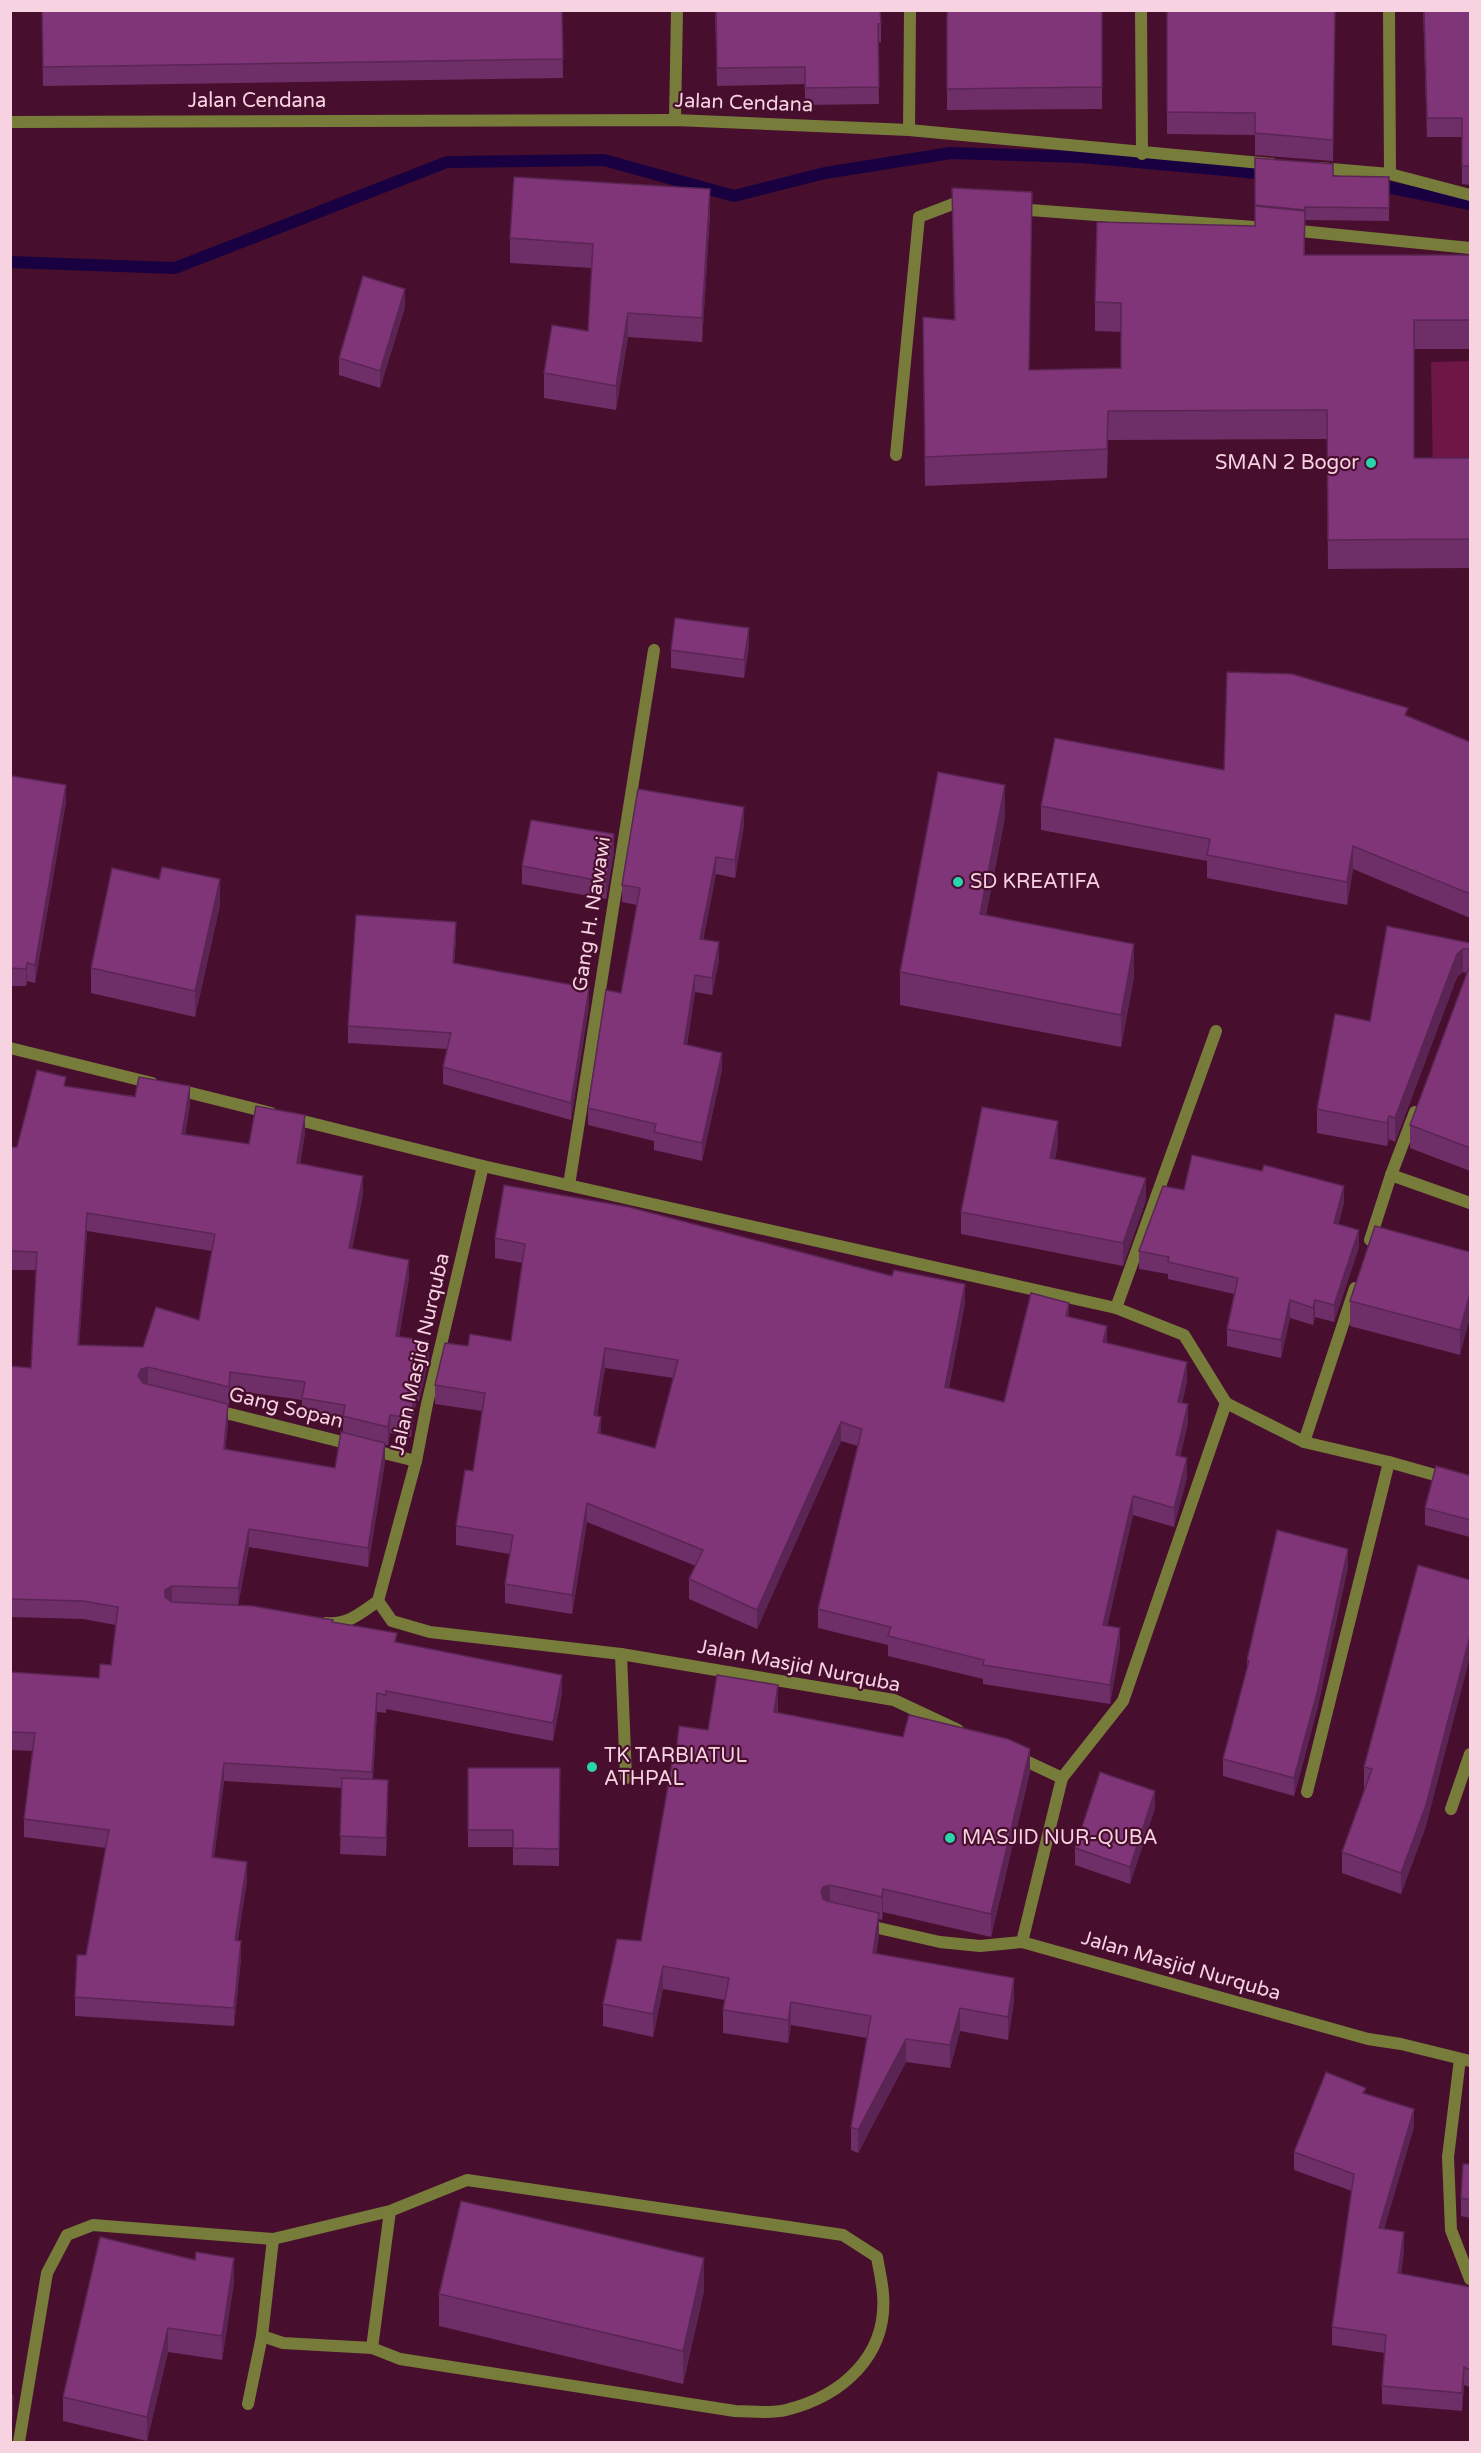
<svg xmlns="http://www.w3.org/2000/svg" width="1481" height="2453" viewBox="0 0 1481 2453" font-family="'Varela Round',sans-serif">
<rect width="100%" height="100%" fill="#470f2d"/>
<polygon fill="#6e1646" points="1470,361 1470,469 1433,470 1431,362"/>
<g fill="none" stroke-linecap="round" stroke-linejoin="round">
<g stroke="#190040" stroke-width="12">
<polyline points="1373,184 1470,204"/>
<polyline points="10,262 175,268 447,162 604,160 734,196 825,173 951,153 1081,157 1269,174"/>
</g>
<g stroke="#787c3b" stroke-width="12">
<polyline points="1017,209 1254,227"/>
<polyline points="1290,230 1470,248"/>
<polyline points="896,455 919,217 953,204 967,205"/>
</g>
<g stroke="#787c3b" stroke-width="12">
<polyline points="1141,10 1142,154"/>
<polyline points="1389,10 1390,174"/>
<polyline points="675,120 677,10"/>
<polyline points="10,122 675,120 909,130 1272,164"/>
<polyline points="909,130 910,10"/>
<polyline points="1319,168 1390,174 1470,195"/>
<polyline points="10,1048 152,1083"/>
<polyline points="175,1089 271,1113"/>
<polyline points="291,1118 483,1166 1116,1308 1184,1335 1226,1403"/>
<polyline points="483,1166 427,1404 416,1461 378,1601 392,1621 430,1632 621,1654 894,1700 958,1730"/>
<polyline points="1391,1175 1415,1112"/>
<polyline points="569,1185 654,650"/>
<polyline points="1370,1240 1391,1175 1470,1203"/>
<polyline points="1116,1308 1216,1031"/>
<polyline points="1226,1403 1304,1442 1355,1288"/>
<polyline points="214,1410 354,1445"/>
<polyline points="1304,1442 1389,1462"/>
<polyline points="371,1450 416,1461"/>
<path d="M326 1623C348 1625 361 1613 378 1601"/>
<polyline points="621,1654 626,1778"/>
<polyline points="1015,1756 1062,1778"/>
<polyline points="1307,1792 1389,1462 1470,1485"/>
<polyline points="1451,1809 1470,1754"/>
<polyline points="865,1925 940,1942 980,1946 1022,1942 1368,2039 1401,2044 1470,2061"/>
<polyline points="1022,1942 1062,1778 1123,1701 1226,1403"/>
<polyline points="1460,2059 1448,2157 1451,2230 1470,2279"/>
<polyline points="273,2239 262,2336 283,2343 372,2348"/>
<polyline points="248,2404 262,2336"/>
<path d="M19 2442 47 2273 67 2235 93 2225 273 2239 390 2211 467 2180 843 2235 877 2257C879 2269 882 2281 883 2294 888 2356 842 2396 786 2410 771 2414 751 2411 735 2411L400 2359 372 2348 390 2211"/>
</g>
</g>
<g fill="#6e2e67" fill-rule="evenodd">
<polygon points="42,10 562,10 563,78 43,86"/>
<polygon points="715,10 881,24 881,42 878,42 879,104 805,105 805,84 717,86"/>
<polygon points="947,10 1102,10 1102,109 947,110"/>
<polygon points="1167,10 1335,10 1333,161 1255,155 1255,135 1167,134"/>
<polygon points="1423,10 1470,10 1470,185 1462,184 1462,137 1427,137"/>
<polygon points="1255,158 1333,176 1389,177 1389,221 1305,220 1305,255 1470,255 1470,349 1414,349 1414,458 1470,458 1470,568 1328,569 1327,439 1108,440 1107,478 925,486 923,346 954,320 952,188 1030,370 1121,368 1121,332 1095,331 1095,302 1255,226"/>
<polygon points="710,213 702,342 628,337 616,410 544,398 544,373 588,331 592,268 510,263 510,238"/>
<polygon points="405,307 380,388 339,375 339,358"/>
<polygon points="749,646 744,678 671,668 671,650"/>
<polygon points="1408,716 1470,742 1470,918 1353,869 1347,905 1207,878 1207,861 1041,830 1041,806 1224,770"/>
<polygon points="10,785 66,802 35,983 27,981 26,986 10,986"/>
<polygon points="1005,817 986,915 1134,977 1121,1047 900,1005 900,972"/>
<polygon points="744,825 735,878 716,874 703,940 719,960 712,995 695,992 687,1045 722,1070 702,1161 654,1150 654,1141 588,1125 588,1108 621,993 637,905 622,902 622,885"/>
<polygon points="614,852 606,899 522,884 522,866"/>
<polygon points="220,905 195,1017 91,993 91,968"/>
<polygon points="456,939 454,963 589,1005 571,1120 443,1084 443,1067 447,1049 348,1043 348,1026"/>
<polygon points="1470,943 1470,1171 1410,1148 1410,1125 1468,973 1463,972 1457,977 1395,1142 1389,1139 1387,1146 1317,1133 1317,1109 1370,1021"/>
<path d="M66 1086 190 1104 185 1135 249 1144 305 1133 300 1164 363 1194 352 1249 409 1278 399 1337 429 1359 419 1401H416L411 1437 390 1433 388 1445H385V1462L368 1567 249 1547 238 1605 333 1622 562 1693 553 1741 386 1709V1713L377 1712 373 1779 388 1797 386 1856 340 1854 342 1788 224 1781 214 1857 247 1881 237 1941 241 1959 234 2026 75 2016V1997L86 1955 106 1848 24 1837V1819L33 1751 10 1750V1672L99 1678 111 1665 116 1625 83 1619 10 1617V1366L31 1368 36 1270H10V1147H17ZM87 1231 212 1251 199 1320 143 1347 79 1345ZM230 1390 302 1400V1416L343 1423V1433L335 1468 225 1449 228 1422V1405H229Z"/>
<polygon points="1058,1144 1055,1159 1146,1200 1123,1266 961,1234 961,1212"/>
<polygon points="1184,1190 1344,1203 1338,1225 1359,1247 1334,1322 1315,1317 1313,1325 1290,1318 1281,1358 1227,1346 1227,1329 1234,1294 1168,1279 1168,1274 1139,1269 1139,1251"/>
<path d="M495 1238 965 1303 949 1388 1004 1402 1069 1317 1107 1342 1187 1381 1182 1403 1188 1423 1180 1456 1187 1477 1174 1527 1133 1515 1107 1626 1120 1647 1110 1704 983 1684V1679L888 1656V1645L818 1628V1609L858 1446 841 1441 757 1629 689 1599V1579L696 1566 587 1522 572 1614 505 1603V1584L510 1554 456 1545V1526L473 1471 482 1411 435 1404V1385L468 1346 511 1341 523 1263 495 1258ZM605 1368 674 1378 655 1448 601 1434 597 1416Z"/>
<polygon points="1470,1252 1460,1355 1350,1326 1350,1301"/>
<polygon points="1468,1475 1470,1475 1470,1537 1425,1525 1425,1508"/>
<polygon points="1418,1565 1426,1826 1401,1894 1342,1873 1342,1852 1365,1788 1364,1788 1364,1767"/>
<polygon points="1348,1567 1317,1710 1294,1796 1223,1776 1223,1759 1247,1671 1247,1660"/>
<polygon points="778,1708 778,1713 1030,1772 991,1937 883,1912 882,1920 879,1919 879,1936 876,1954 1014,2001 1008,2040 960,2031 950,2068 906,2062 858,2153 851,2150 851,2127 867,2038 791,2025 788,2043 723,2033 723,2010 725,2000 663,1989 653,2037 603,2026 603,2004 641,1941 675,1763 708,1730"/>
<polygon points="468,1768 560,1768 559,1866 513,1865 513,1847 468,1847"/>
<polygon points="1155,1808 1130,1884 1075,1865 1075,1848"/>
<polygon points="1366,2094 1414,2127 1384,2229 1404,2250 1401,2274 1470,2287 1470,2387 1464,2385 1462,2411 1382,2404 1382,2386 1385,2353 1332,2345 1332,2327 1352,2191 1294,2170 1294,2152"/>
<polygon points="1470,2164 1470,2218 1461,2216 1461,2198"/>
<polygon points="234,2282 222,2360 168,2352 147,2441 63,2421 63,2397"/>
<polygon points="704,2291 683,2384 439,2326 439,2294"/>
</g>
<g fill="#5a2554">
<polygon points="710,189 710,213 702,342 702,318"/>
<polygon points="405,289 405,307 380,388 380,371"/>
<polygon points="628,313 628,337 616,410 616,386"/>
<polygon points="749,628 749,646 744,678 744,660"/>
<polygon points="66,785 66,802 35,983 35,965"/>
<polygon points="1005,785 1005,817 980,947 980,914"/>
<polygon points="744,807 744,825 735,878 735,860"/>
<polygon points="614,834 614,852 606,899 606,882"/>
<polygon points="1353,846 1353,869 1347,905 1347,882"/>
<polygon points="716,857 716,874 700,957 700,939"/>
<polygon points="220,879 220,905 195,1017 195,991"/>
<polygon points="456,922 456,939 453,980 453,963"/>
<polygon points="719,942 719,960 712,995 712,978"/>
<polygon points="1134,944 1134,977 1121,1047 1121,1015"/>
<polygon points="1463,949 1463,972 1457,977 1395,1142 1395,1118 1457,954"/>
<polygon points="27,963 27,981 26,986 26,969"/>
<polygon points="695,975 695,992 684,1062 684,1044"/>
<polygon points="589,988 589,1005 571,1120 571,1103"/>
<polygon points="722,1053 722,1070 702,1161 702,1143"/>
<polygon points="190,1086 190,1104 182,1153 182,1134"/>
<polygon points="305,1115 305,1133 297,1181 297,1163"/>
<polygon points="1389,1116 1389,1139 1387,1146 1387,1123"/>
<polygon points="1058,1121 1058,1144 1050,1181 1050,1158"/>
<polygon points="363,1176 363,1194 349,1266 349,1248"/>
<polygon points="1146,1178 1146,1200 1123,1266 1123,1243"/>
<polygon points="1344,1186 1344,1203 1334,1241 1334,1223"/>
<polygon points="87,1213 87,1231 78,1363 78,1345"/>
<polygon points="1359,1230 1359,1247 1334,1322 1334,1305"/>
<polygon points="409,1260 409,1278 396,1354 396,1336"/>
<polygon points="965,1284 965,1303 945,1407 945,1387"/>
<polygon points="1470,1293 1470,1318 1460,1355 1460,1330"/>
<polygon points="1290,1300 1290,1318 1281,1358 1281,1340"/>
<polygon points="1315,1300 1315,1317 1313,1325 1313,1308"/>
<polygon points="1069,1303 1069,1322 1066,1316"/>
<polygon points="1107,1326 1107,1345 1103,1342"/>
<polygon points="429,1341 429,1359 419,1401 419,1383"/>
<polygon points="605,1348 605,1368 594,1435 594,1415"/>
<polygon points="1187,1362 1187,1381 1178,1421 1178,1402"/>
<polygon points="148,1367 148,1385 141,1387 138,1376 141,1369"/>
<polygon points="230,1372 230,1390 229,1405 229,1387"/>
<polygon points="416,1383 416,1401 411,1437 411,1418"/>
<polygon points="228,1404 228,1422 224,1467 224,1449"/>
<polygon points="1188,1404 1188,1423 1176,1474 1176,1455"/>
<polygon points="390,1415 390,1433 388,1445 388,1427"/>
<polygon points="601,1417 601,1436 598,1433"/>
<polygon points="841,1422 841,1441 757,1629 757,1610"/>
<polygon points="385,1443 385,1462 368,1567 368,1548"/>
<polygon points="1187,1458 1187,1477 1174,1527 1174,1508"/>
<polygon points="1133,1496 1133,1515 1103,1644 1103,1625"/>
<polygon points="587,1503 587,1522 572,1614 572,1595"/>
<polygon points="249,1529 249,1547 238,1606 238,1588"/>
<polygon points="1348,1549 1348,1567 1317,1710 1294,1796 1294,1778"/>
<polygon points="172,1586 172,1604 165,1615 165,1590"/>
<polygon points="1120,1628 1120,1647 1110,1704 1110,1685"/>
<polygon points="1470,1636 1470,1657 1426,1826 1401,1894 1401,1873"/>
<polygon points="562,1675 562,1693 553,1741 553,1723"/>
<polygon points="778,1685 778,1708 774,1735 774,1712"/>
<polygon points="377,1693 377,1712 372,1790 372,1772"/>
<polygon points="1030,1749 1030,1772 991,1937 991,1914"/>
<polygon points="224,1763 224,1781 212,1875 212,1857"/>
<polygon points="388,1780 388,1797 386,1856 386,1838"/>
<polygon points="1155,1791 1155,1808 1130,1884 1130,1867"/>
<polygon points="247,1862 247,1881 235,1959 235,1940"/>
<polygon points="830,1885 830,1908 823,1910 821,1892 823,1887"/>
<polygon points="883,1889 883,1912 882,1920 882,1897"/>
<polygon points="879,1913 879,1936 873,1976 873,1953"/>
<polygon points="241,1941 241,1959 234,2026 234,2008"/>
<polygon points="663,1966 663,1989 653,2037 653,2014"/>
<polygon points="1014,1978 1014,2001 1008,2040 1008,2017"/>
<polygon points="791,2002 791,2025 788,2043 788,2020"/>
<polygon points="960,2008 960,2031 950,2068 950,2045"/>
<polygon points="906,2039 906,2062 858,2153 858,2130"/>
<polygon points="1414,2109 1414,2127 1379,2246 1379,2228"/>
<polygon points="1404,2232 1404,2250 1398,2291 1398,2273"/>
<polygon points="234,2258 234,2282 222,2360 222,2336"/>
<polygon points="704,2258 704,2291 683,2384 683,2351"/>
<polygon points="168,2328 168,2352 147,2441 147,2417"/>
<polygon points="1464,2367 1464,2385 1462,2411 1462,2393"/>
<polygon points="13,2396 13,2413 10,2437 10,2419"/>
</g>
<g fill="#803578" stroke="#5a2554" stroke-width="1.5" fill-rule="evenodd">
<polygon points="42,10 562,10 563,59 43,67"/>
<polygon points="716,10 880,10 881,24 878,24 879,87 805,88 805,67 717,68"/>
<polygon points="947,10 1102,10 1102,87 947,89"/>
<polygon points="1167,10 1335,10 1333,140 1255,133 1255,113 1167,112"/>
<polygon points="1424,10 1470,10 1470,166 1462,166 1462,118 1427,118"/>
<polygon points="1255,158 1333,164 1333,176 1389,177 1389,208 1305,207 1305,210 1255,205"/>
<polygon points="514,177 710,189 702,318 628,313 616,386 544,373 552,325 588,331 593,244 510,238"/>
<polygon points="952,188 1032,192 1029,370 1121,368 1121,303 1095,302 1097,222 1255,226 1255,206 1305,211 1304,255 1470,255 1470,320 1414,320 1414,458 1470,458 1470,539 1328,540 1327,410 1108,411 1107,449 925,457 923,317 955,320"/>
<polygon points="363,276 405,289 380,371 339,358"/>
<polygon points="675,618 749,628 744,660 671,650"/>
<polygon points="1227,672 1292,674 1408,708 1405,715 1470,742 1470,894 1353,846 1347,882 1207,855 1210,839 1041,806 1055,738 1224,770"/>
<polygon points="938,772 1005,785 980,914 1134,944 1121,1015 900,972"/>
<polygon points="12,776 66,785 35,965 27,963 26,969 10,968 10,785"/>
<polygon points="638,789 744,807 735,860 716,857 700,939 719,942 712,978 695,975 684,1044 722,1053 702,1143 654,1132 656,1124 588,1108 606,990 621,993 640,888 622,885"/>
<polygon points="531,820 614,834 606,882 522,866"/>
<polygon points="162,867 220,879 195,991 91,968 112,868 159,879"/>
<polygon points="356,915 456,922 453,963 589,988 571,1103 443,1067 451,1033 348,1026"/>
<polygon points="1387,926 1470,943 1470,952 1468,949 1463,949 1457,954 1395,1118 1389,1116 1387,1123 1317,1109 1335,1014 1370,1021"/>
<polygon points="1470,965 1470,1148 1410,1125"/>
<path d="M37 1070 66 1077 64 1086 135 1097 139 1077 190 1086 182 1134 249 1144 256 1106 305 1115 297 1163 363 1176 349 1248 409 1260 396 1336 429 1341 419 1383H416L411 1418 390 1415 388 1427 343 1416 345 1405 302 1398 305 1382 230 1372 229 1387 148 1367 141 1369 138 1376 143 1383 228 1404 224 1449 335 1468 341 1432 385 1443 368 1548 249 1529 238 1588 172 1586 165 1590V1597L172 1602 253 1606 333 1620 332 1622 397 1633 395 1642 562 1675 553 1723 386 1691V1695L377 1693 372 1772 224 1763 212 1857 247 1862 235 1940 241 1941 234 2008 75 1997 77 1955H86L109 1830 24 1819 35 1733 10 1732V1672L99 1678 100 1664 111 1665 118 1607 83 1601 10 1599V1366L31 1368 37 1252 10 1251V1147H17ZM87 1213 215 1234 199 1320 156 1307 143 1347 78 1345Z"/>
<polygon points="982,1107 1058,1121 1050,1158 1146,1178 1123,1243 961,1212"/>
<polygon points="1192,1155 1262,1171 1264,1165 1344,1186 1334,1223 1359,1230 1334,1305 1315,1300 1313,1308 1290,1300 1281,1340 1227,1329 1238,1278 1168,1262 1169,1257 1139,1251 1163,1186 1184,1190"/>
<path d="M504 1185 629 1207 892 1276 894 1270 965 1284 945 1387 1004 1402 1031 1293 1069 1303 1066 1316 1107 1326 1103 1342 1187 1362 1178 1402 1188 1404 1176 1455 1187 1458 1174 1508 1133 1496 1103 1625 1120 1628 1110 1685 983 1665 984 1660 888 1636 891 1627 818 1609 862 1429 841 1422 757 1610 689 1579 703 1550 587 1503 572 1595 505 1584 513 1535 456 1526 465 1470 473 1471 485 1393 435 1385 445 1343 468 1346 470 1334 511 1341 525 1244 495 1238ZM605 1348 678 1360 655 1448 598 1433 601 1417 594 1415Z"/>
<polygon points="1375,1226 1470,1252 1470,1293 1460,1330 1350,1301"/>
<polygon points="1436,1466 1468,1475 1470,1475 1470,1520 1425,1508"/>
<polygon points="1277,1530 1348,1549 1317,1693 1294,1778 1223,1759 1249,1661 1247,1660"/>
<polygon points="1418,1565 1470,1580 1470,1636 1426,1805 1401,1873 1342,1852 1372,1769 1364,1767"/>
<polygon points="717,1675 778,1685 774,1712 903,1737 909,1715 1008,1739 1030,1749 991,1914 883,1889 882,1897 830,1885 823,1887 821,1892 823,1899 827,1901 879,1913 873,1953 1014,1978 1008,2017 960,2008 950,2045 906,2039 858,2130 851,2127 871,2016 791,2002 788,2020 723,2010 729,1978 663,1966 653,2014 603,2004 617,1939 641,1941 672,1763 675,1763 679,1726 708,1730"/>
<polygon points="468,1768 560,1768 559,1849 513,1848 513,1830 468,1830"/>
<polygon points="1100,1772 1155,1791 1130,1867 1075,1848"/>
<polygon points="342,1778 388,1780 386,1838 340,1836"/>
<polygon points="1326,2072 1366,2088 1363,2093 1414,2109 1379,2228 1404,2232 1398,2273 1470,2287 1470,2370 1464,2367 1462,2393 1382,2386 1386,2335 1332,2327 1354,2174 1294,2152"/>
<polygon points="1463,2164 1470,2164 1470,2200 1461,2198"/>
<polygon points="461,2201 704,2258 683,2351 439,2294"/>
<polygon points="100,2237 195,2260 196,2252 234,2258 222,2336 168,2328 147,2417 63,2397"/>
<polygon points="10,2395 13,2396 10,2419"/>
</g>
<g fill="#29d5ad" stroke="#470f2d" stroke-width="2">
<circle cx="1371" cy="463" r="6"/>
<circle cx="958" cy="882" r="6"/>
<circle cx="592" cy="1767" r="6"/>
<circle cx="950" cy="1838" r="6"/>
</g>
<g text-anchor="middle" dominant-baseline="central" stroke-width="4.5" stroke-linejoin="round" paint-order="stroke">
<g font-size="20" fill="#f7d2e1" stroke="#470f2d">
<text x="257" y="101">Jalan Cendana</text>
<text transform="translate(744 103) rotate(2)">Jalan Cendana</text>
<text transform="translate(592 914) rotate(-81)">Gang H. Nawawi</text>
<text transform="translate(420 1354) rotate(-77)">Jalan Masjid Nurquba</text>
<text transform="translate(286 1408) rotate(14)">Gang Sopan</text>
<text transform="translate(799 1666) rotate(11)">Jalan Masjid Nurquba</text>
<text transform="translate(1181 1966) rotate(16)">Jalan Masjid Nurquba</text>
</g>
<g font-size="20" fill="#f7d2e1" stroke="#470f2d" text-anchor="start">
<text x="1359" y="463" text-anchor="end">SMAN 2 Bogor</text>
<text x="970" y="882">SD KREATIFA</text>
<text x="604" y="1756">TK TARBIATUL<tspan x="604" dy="23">ATHPAL</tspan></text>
<text x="962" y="1838">MASJID NUR-QUBA</text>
</g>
</g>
<rect width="1481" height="2453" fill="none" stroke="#f7d2e1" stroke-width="24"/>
</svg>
